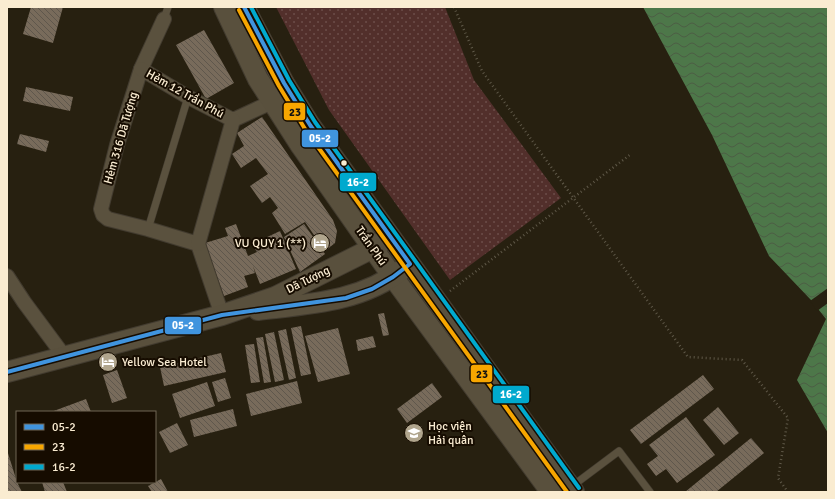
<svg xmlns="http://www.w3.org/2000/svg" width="835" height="499" viewBox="0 0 835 499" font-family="Signika,sans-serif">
<defs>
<pattern id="green-dots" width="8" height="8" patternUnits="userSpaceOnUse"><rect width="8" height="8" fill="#522f2b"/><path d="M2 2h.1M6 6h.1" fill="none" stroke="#6c4d49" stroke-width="1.8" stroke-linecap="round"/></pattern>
<pattern id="water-waves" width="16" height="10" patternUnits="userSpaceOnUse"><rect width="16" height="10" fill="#4d7749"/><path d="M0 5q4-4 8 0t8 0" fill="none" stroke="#4c5d44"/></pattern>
<pattern id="building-back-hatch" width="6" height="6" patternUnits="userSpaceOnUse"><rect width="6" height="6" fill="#786b5b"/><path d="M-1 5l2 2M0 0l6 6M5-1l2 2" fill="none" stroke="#5f574c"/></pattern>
</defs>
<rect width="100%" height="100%" fill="#272010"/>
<polygon fill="url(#green-dots)" points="276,7 445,7 474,80 561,198 450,280 329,110"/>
<polygon fill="url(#water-waves)" points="643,7 828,7 828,433 797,380 826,319 811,300 769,256 712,135"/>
<polygon fill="#272010" points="828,288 828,303 817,311 810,301"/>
<g fill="url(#building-back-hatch)">
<polygon points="31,7 63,7 53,43 23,34"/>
<polygon points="204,30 234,83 206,99 176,45"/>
<polygon points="26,87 73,97 70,111 23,101"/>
<polygon points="262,117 333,220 337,231 335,243 325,251 305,222 285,234 272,213 278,208 270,197 262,203 250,186 268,174 256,158 241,168 232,154 244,146 237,133"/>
<polygon points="20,134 49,141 46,152 17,144"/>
<polygon points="236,224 248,256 257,252 255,249 266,245 263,239 280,231 296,269 260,284 253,266 255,273 244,276 241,267 248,287 224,296 205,243 228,236 225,228"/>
<polygon points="304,224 325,254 300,272 284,237"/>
<polygon points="384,313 389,335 383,336 378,314"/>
<polygon points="301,326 311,374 301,376 291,328"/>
<polygon points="338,328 350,374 318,382 305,336"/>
<polygon points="286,329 296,378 289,380 278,331"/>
<polygon points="274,332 284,380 275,382 265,334"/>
<polygon points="373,336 376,347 358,351 356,340"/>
<polygon points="263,337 271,382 264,383 256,338"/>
<polygon points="254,344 260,382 251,383 245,345"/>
<polygon points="221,353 226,372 164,386 160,367"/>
<polygon points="117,370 127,398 112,403 103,375"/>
<polygon points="703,375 714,389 641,444 630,430"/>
<polygon points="225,378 231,398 218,402 212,382"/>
<polygon points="297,381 302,403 251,416 246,394"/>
<polygon points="207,382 215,406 180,418 172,394"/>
<polygon points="432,383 442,397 407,423 397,409"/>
<polygon points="86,399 91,412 51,412"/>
<polygon points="718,407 739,433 724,445 703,420"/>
<polygon points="233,409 237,426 194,437 190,420"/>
<polygon points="686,417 715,455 677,483 666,469 656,476 647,464 658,456 649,445"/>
<polygon points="177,423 188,445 170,453 159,432"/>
<polygon points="751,438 764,453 716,492 685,492"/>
<polygon points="7,450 17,482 22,492 7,492"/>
<polygon points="161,479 168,492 152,492 148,486"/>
<polygon points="42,482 63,482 67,492 45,492"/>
</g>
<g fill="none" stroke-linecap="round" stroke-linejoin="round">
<g stroke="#423b2f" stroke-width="8">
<g id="lane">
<polyline points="164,19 168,7"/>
<polyline points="148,229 188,97"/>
<polyline points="571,487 619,451 650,492"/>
</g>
</g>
<g stroke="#423b2f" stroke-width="16">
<g id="street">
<polyline points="164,19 141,69 117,145 101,209 103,215 108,219 148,229 198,244 222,315"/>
<polyline points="141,69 188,97 233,120 272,102"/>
<polyline points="198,244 233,120"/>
<polyline points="7,276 24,302 64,356"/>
</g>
</g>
<g stroke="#423b2f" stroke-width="22">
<g id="secondary">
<polyline points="224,7 258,79 301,146 393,277 551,492"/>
<polyline points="244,7 284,83 310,125 574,492"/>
<path d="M258 310C309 304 361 302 403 269"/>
<polyline points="7,372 222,315 275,297 373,248 383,241"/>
</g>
</g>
<g stroke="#5f5848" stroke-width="2.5" stroke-dasharray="1 3" stroke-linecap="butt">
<polyline points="454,7 482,71 688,357 742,360 788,418 778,478 788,492"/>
<polyline points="450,291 631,154"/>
</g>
<use href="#lane" stroke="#5a513e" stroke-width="7"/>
<use href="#street" stroke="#5a513e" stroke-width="14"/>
<use href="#secondary" stroke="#59503d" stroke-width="20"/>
<g stroke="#160c00" stroke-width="7">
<polyline id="bus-1" points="7,372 222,315 346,298 372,289 393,277 410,264 310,125 284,83 244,7"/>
</g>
<g stroke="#160c00" stroke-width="7">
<polyline id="bus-2" points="239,10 279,86 305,129 567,492"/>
</g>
<g stroke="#160c00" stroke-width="7">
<polyline id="bus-3" points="251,7 289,80 315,122 579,488"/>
</g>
<use href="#bus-1" stroke="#4094de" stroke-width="4"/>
<use href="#bus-2" stroke="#f7a600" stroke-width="4"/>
<use href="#bus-3" stroke="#00a9ce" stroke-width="4"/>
</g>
<defs>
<g id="hotel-disc" transform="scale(1)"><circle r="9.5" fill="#b0a58d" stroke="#160c00"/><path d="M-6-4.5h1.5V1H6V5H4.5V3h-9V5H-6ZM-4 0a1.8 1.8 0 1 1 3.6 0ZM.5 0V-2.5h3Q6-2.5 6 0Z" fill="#fff"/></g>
<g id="university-disc" transform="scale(1)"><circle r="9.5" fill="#b0a58d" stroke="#160c00"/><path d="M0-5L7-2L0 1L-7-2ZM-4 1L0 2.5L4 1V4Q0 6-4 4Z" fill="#fff"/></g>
</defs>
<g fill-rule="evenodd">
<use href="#hotel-disc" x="320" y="243"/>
<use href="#hotel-disc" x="108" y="362"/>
<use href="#university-disc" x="414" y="433"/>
</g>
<circle fill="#faecd1" stroke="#160c00" stroke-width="1.5" cx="344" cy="163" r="3.5"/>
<g text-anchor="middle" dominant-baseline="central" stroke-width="4" stroke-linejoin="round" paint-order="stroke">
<g font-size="12" fill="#faecd1" stroke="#160c00">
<text transform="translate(185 94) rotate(29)">Hẻm 12 Trần Phú</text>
<text transform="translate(121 138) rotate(-74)">Hẻm 316 Dã Tượng</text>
<text transform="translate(371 246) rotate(55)">Trần Phú</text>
<text transform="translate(308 280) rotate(-26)">Dã Tượng</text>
</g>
<g font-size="12" fill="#faecd1" stroke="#160c00" text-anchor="start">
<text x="306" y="243" text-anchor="end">VU QUY 1 (**)</text>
<text x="122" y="362">Yellow Sea Hotel</text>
<text x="428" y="426">Học viện<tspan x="428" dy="14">Hải quân</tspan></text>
</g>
</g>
<g stroke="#160c00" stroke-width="1.5">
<rect x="283" y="102" width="23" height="19" rx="4" fill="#f7a600"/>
<rect x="301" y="129" width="38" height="19" rx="4" fill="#4094de"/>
<rect x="339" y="172" width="38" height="20" rx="4" fill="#00a9ce"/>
<rect x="164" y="316" width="38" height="19" rx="4" fill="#4094de"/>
<rect x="470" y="364" width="23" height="19" rx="4" fill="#f7a600"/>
<rect x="492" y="385" width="38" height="19" rx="4" fill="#00a9ce"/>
</g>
<g font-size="11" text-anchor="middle" font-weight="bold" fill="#fff">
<text x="320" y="142">05-2</text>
<text x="358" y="186">16-2</text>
<text x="183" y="329">05-2</text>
<text x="511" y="398">16-2</text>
</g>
<g font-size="11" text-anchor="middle" font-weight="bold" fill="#111">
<text x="295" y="116">23</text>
<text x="482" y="378">23</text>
</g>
<rect width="835" height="499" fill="none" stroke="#faecd1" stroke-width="16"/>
<rect x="16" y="411" width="140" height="72" fill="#160c00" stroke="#716654"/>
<rect x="24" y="424" width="20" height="6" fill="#4094de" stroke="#716654"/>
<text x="52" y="431" font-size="12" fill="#faecd1">05-2</text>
<rect x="24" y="444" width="20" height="6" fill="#f7a600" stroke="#716654"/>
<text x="52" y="451" font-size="12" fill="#faecd1">23</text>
<rect x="24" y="464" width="20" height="6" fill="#00a9ce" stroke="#716654"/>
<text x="52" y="471" font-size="12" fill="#faecd1">16-2</text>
</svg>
